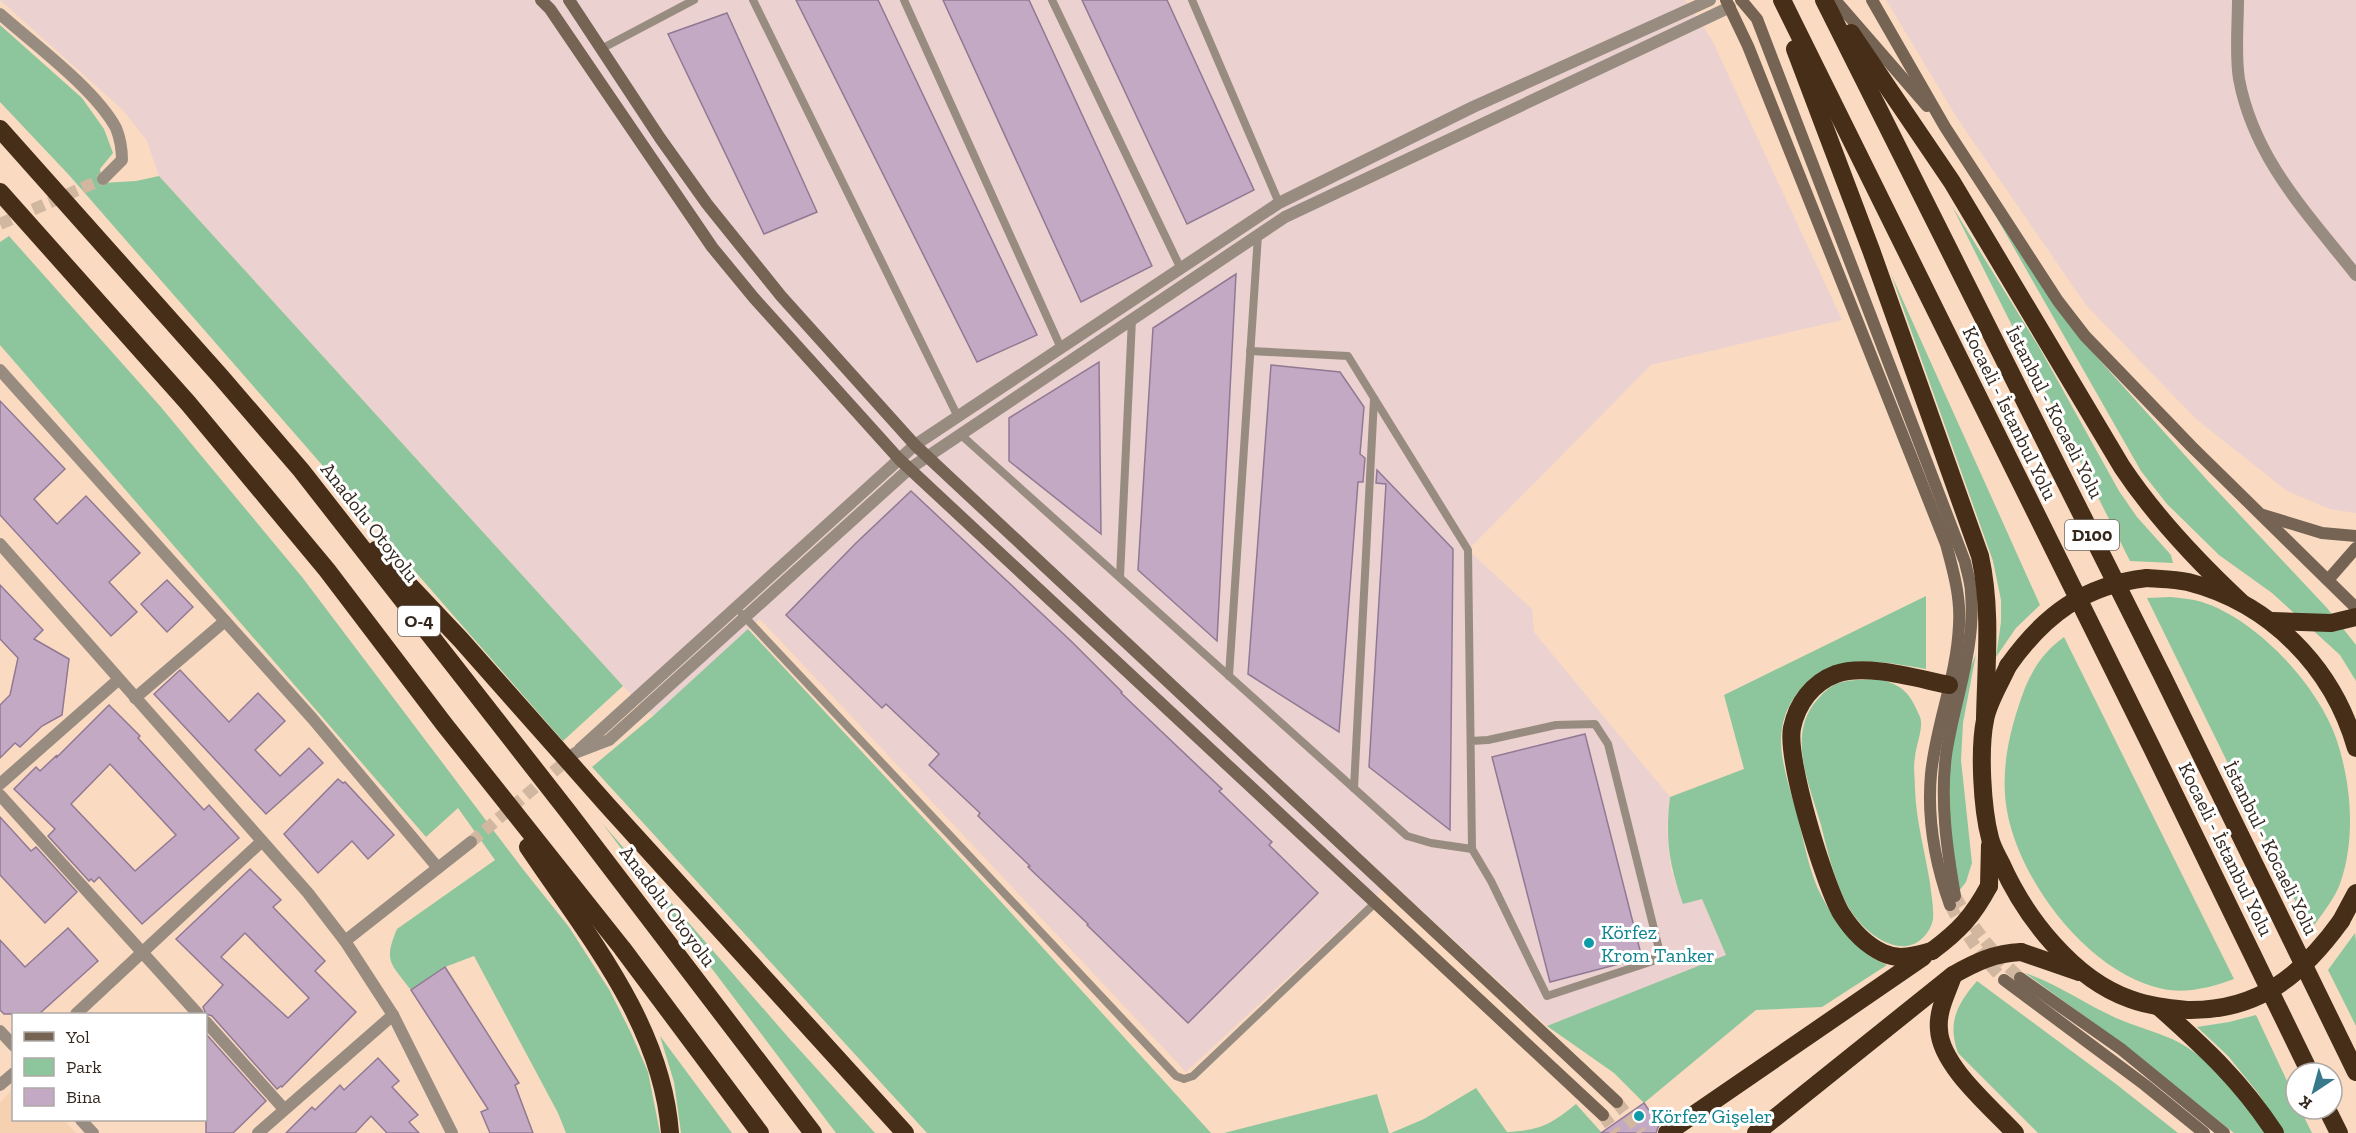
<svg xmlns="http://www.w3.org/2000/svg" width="2356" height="1133" viewBox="0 0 2356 1133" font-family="'Zilla Slab',serif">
<rect width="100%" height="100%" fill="#fadbc1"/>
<polygon fill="#f5d1b1" points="13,1089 14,1120 64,1120 76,1133 0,1133 0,1102"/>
<g fill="#ebd1cf">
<polygon points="0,0 1685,0 1712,40 1842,320 1651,365 1468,550 1532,609 1534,632 1670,797 1667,828 1671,870 1683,903 1702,899 1726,955 1681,975 1547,1026 1391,882 1186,1072 760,619 653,716 623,686 159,176 147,141 123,110"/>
<polygon points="1886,0 2356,0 2356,513 2330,509 2287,491 2196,419 2086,305 1957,118"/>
</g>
<g fill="#8dc69c">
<polygon points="0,25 82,98 104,129 113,153 100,169 102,183 136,181 159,176 623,686 563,741 69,175 0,102"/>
<polygon points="1945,127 2055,304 2095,355 2208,481 2327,608 2356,645 2356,681 2340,655 2272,593 2219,555 2167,504 2141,471"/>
<polygon points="1952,206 2039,347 2119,491 2137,517 2171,555 2173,563 2130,561"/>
<path d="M9 236 160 406 302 577 522 868 569 927 610 991 631 1033 648 1072 660 1133H566L558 1113 474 956 445 967 411 990C391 963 383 962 397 929L495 860 458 808 426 837 0 345V242Z"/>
<polygon points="1891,274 2040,605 2016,628 1996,657 2001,622 2001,600 1993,561"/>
<path d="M1926 596V669C1895 664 1855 655 1826 669 1808 677 1791 698 1785 716 1782 724 1781 735 1781 743 1782 767 1791 792 1797 814 1804 841 1809 873 1822 897 1837 925 1857 953 1887 965L1822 1007 1756 1010 1644 1103 1614 1073 1547 1026 1726 955 1702 899 1683 904C1669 864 1665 839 1670 797L1744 769 1724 695Z"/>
<path d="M2170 597C2180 598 2192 599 2202 602 2256 619 2317 684 2336 738 2351 782 2356 836 2341 881 2335 899 2321 915 2310 931L2147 598Z"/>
<polygon points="748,629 993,893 1211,1133 927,1133 592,767 653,716"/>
<path d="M2064 637 2234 979C2212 987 2187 994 2163 989 2090 974 2020 883 2007 811 2001 777 2007 741 2018 708 2027 678 2039 655 2064 637Z"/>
<polygon points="1976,654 1963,723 1961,760 1972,863 1966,882 1955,896 1944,799 1959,696"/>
<path d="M1879 679C1904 686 1910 693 1920 717 1924 727 1916 745 1915 757 1913 767 1915 778 1915 789 1916 820 1925 852 1930 883 1931 894 1934 907 1933 919 1931 932 1919 945 1906 946 1887 948 1867 932 1856 918 1838 896 1828 853 1821 825 1810 786 1786 735 1817 700 1823 693 1830 686 1839 683 1851 679 1866 680 1879 679Z"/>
<polygon points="602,823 788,1037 875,1133 836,1133"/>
<polygon points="2355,933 2356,942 2356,1026 2328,970"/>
<path d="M2025 973C2057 984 2085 1004 2116 1018 2134 1026 2154 1031 2172 1039 2213 1058 2240 1097 2266 1133H2234L2121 1043Z"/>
<path d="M1977 981 2116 1084 2178 1133H2038L1958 1053C1947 1023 1957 1004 1977 981Z"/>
<polygon points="2256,1015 2296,1100 2296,1109 2300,1109 2312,1133 2284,1133 2258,1093 2228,1056 2197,1027 2229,1022"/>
<polygon points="660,1036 732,1133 681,1133 674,1082"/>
<path d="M1476 1088 1507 1132C1541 1130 1550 1125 1576 1104L1602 1133H1391L1424 1119Z"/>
<polygon points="1377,1094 1389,1133 1224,1133"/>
</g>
<g fill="#c4a9c5" stroke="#917993" stroke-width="1.5" fill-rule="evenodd">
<polygon points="796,0 878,0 1037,335 977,362"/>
<polygon points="943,0 1029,0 1152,266 1081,302"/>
<polygon points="1082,0 1167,0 1254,190 1187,224"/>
<polygon points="727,13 817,212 764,234 668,34"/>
<polygon points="1236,274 1217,641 1138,570 1153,328"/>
<polygon points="1099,362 1101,534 1009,461 1009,418"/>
<polygon points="1271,365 1340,372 1364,407 1360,454 1365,458 1363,482 1358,482 1339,732 1248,674"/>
<polygon points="0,401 65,469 34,499 57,524 86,496 140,553 109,582 137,612 111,636 0,515"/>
<polygon points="1377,470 1453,549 1450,830 1369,767 1386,484 1376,483"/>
<polygon points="911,491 1071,641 1122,692 1121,693 1222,789 1219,791 1272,842 1269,845 1318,893 1188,1023 1087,925 1088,924 1028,867 1030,866 978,816 980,813 929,765 939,754 886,704 882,708 786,615 855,544"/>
<polygon points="167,580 193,607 167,632 141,604"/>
<polygon points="0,585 43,630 34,639 69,659 62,715 42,726 20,747 15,743 0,758 0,705 10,695 18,658 0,639"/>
<polygon points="180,670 229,722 258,693 285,721 255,750 280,776 309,748 323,763 266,814 154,694"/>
<path d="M109 705 140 736 138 738 204 810 209 805 239 838 142 924 99 877 94 882 91 879 89 881 48 836 55 829 14 789 36 767 40 771 57 755 56 758ZM110 764 176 835 135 871 71 804Z"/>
<polygon points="1585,734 1642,958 1550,982 1492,757"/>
<polygon points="338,779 343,783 345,782 394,835 368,859 352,841 318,873 284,834"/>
<polygon points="0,817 31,851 36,847 77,892 45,923 0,875"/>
<path d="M250 869 281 900 273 907 325 961 315 971 356 1012 282 1087 281 1086 277 1089 212 1016 206 1014 203 1007 223 985 176 939ZM245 933 309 998 288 1018 221 957Z"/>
<polygon points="68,928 98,961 39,1014 4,1014 0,1010 0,940 25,967"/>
<polygon points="445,967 519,1083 515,1085 533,1133 490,1133 481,1112 488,1109 411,990"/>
<polygon points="206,1034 266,1101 233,1133 206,1133"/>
<polygon points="378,1058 399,1081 392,1087 418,1115 409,1122 419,1133 387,1133 371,1116 355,1133 286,1133 312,1107 315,1110 340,1085 344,1090"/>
<polygon points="1644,1103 1659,1125 1656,1133 1601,1133"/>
</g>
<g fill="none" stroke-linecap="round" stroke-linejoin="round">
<g stroke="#d2b7a0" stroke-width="12" stroke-dasharray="12 6" stroke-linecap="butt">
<polyline points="0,224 103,179"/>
<polyline points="471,842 573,755"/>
</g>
<g stroke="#d2b7a0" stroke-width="12" stroke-dasharray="12 6" stroke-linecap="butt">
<path d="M1955 896C1973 928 1993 953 2020 978"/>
<path d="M1950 905C1965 933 1981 957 2004 980"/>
<polyline points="1617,1102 1641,1133"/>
<polyline points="1603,1115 1616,1133"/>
</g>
<g stroke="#988c81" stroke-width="8">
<polyline points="753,0 958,417"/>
<polyline points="904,0 1061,348"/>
<polyline points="1052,0 1181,269"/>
<polyline points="1192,0 1279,203"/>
<polyline points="601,49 694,0"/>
<polyline points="1250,351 1348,356 1468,550 1472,849 1491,881 1547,996 1653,961 1659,949 1608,744 1595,724 1556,725 1488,740 1471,741"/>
<polyline points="960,434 1407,836 1431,843 1472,849"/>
<polyline points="1120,577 1132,319"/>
<polyline points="742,614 1176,1076 1184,1079 1193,1076 1375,903"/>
<polyline points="1229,676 1258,235"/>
<polyline points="1354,788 1374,399"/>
</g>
<g stroke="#988c81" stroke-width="12">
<path d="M2238 0C2238 25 2235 54 2239 79 2254 159 2307 213 2356 275"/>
<path d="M0 14C34 44 95 89 116 128 120 138 122 149 122 160L103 179"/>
<polyline points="0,370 312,718 438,868"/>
<polyline points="0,544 308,893 345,941 393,1015 452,1133"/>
<polyline points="135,698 225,621"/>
<polyline points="580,749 915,445 1279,203 1473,107 1710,0"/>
<polyline points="575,753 609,740 909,469 1285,217 1730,7"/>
<polyline points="0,784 118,680"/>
<polyline points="0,795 198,1014"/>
<polyline points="345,941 471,842"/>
<polyline points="76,1014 262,841"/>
<polyline points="206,1022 284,1109"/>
<polyline points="0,1031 14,1046"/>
<polyline points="0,1085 14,1073"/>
<polyline points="81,1120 93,1133"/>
<polyline points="258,1133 393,1015"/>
</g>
<g stroke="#756353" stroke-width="12">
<polyline points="541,0 550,9 712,247 754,298 899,459 1603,1115"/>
<polyline points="569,0 660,138 707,204 781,296 915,445 1617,1102"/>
<path d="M1726 0 1748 46 1946 544C1953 570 1961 597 1959 625 1957 676 1936 724 1931 774 1927 818 1935 863 1950 905"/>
<path d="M1741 0 1757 19 1965 562C1967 572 1971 583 1971 593 1976 648 1954 701 1946 755 1940 802 1947 850 1955 896"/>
<polyline points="1835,0 1927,106"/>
<polyline points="1872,0 1945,127 2058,301 2085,336 2191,446 2356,608"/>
<polyline points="2263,515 2322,533 2356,536"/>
<polyline points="2328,580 2356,548"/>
<polyline points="2020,978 2121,1049 2224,1133"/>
<polyline points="2004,980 2145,1085 2204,1133"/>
</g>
<g stroke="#462e18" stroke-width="18">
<polyline points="1782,0 2151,746 2310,1073"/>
<polyline points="1824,0 2162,675 2356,1072"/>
<path d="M1851 33 1952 182 2122 467C2156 518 2197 561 2242 603"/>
<path d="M1795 49 1871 250 1980 556C1992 610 1986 665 1985 719"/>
<polyline points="0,129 221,377 301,470 569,813 813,1133"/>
<polyline points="0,192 188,403 327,570 444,724 622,948 760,1133"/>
<polyline points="376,550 461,640 608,806 905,1133"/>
<path d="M2147 578C2160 579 2175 579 2188 582 2270 603 2333 667 2356 748"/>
<polyline points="2272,621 2331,623 2356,617"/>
<path d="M2008 666C2001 682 1988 702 1985 720 1979 750 1982 808 1990 838 1992 847 1997 855 2001 863 2025 917 2073 979 2130 999 2149 1006 2169 1008 2188 1010"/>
<path d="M528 847C587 935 662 1024 670 1133"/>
<polyline points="1989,886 1990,845"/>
<polyline points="2341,921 2356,893"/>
<path d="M1932 951C1915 955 1900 961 1883 953 1866 945 1851 929 1841 913 1824 883 1786 760 1792 728 1797 704 1812 683 1836 674 1867 663 1918 679 1949 685"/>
<polyline points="2021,952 2079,972"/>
<path d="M1953 976C1947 993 1937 1011 1939 1030 1941 1066 1991 1107 2015 1133"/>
<path d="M2159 1007C2205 1048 2241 1081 2275 1133"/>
<polyline points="2327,1109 2339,1133"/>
<polyline points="1667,1133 1923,957"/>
<polyline points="1756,1133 1953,975"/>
</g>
<g stroke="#462e18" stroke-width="18">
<path d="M2008 666C2044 615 2084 585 2147 578"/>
<path d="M1932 951C1959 931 1973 916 1989 886"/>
<path d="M1953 975C1976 962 1995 953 2021 952"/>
<path d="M2188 1010C2259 1011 2302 975 2341 921"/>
</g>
</g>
<g fill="#0f9aa8" stroke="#fff" stroke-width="2">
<circle cx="1589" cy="943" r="6"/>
<circle cx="1639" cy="1116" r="6"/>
</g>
<g text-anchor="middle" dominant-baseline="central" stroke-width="6" stroke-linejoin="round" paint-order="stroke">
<g fill="#fff" stroke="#716862" stroke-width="1.5">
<rect x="2065" y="520" width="54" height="30" rx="4.5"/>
<rect x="398" y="606" width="42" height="30" rx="4.5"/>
</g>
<g font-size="18" font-weight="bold" fill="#34281e">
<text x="2092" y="535">D100</text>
<text x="419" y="621">O-4</text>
</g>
<g font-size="20" fill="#34281e" stroke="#fff">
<text transform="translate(2055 412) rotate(63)">İstanbul - Kocaeli Yolu</text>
<text transform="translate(2010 413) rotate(64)">Kocaeli - İstanbul Yolu</text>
<text transform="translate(370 522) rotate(52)">Anadolu Otoyolu</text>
<text transform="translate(2271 848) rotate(64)">İstanbul - Kocaeli Yolu</text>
<text transform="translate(2226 849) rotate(64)">Kocaeli - İstanbul Yolu</text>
<text transform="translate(668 906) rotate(53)">Anadolu Otoyolu</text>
</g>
<g font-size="20" fill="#0d838f" stroke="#fff" text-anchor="start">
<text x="1601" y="932">Körfez<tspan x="1601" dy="23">Krom Tanker</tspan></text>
<text x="1651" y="1116">Körfez Gişeler</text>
</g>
</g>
<rect x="12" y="1013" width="195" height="108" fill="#ffffff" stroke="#aea9a5" stroke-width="1.5"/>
<rect x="24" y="1032" width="30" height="9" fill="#756353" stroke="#aea9a5" stroke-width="1.5"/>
<text x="66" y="1043" font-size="18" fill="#34281e">Yol</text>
<rect x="24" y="1058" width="30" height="18" fill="#8dc69c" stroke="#aea9a5" stroke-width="1.5"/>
<text x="66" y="1073" font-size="18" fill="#34281e">Park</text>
<rect x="24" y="1088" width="30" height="18" fill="#c4a9c5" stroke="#aea9a5" stroke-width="1.5"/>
<text x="66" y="1103" font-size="18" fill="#34281e">Bina</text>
<g transform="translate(2314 1091) rotate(216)"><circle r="28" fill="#ffffff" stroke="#aea9a5" stroke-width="1.5"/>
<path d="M0-4.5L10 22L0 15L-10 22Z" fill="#37788a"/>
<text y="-9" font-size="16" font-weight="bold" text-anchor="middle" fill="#34281e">K</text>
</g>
</svg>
